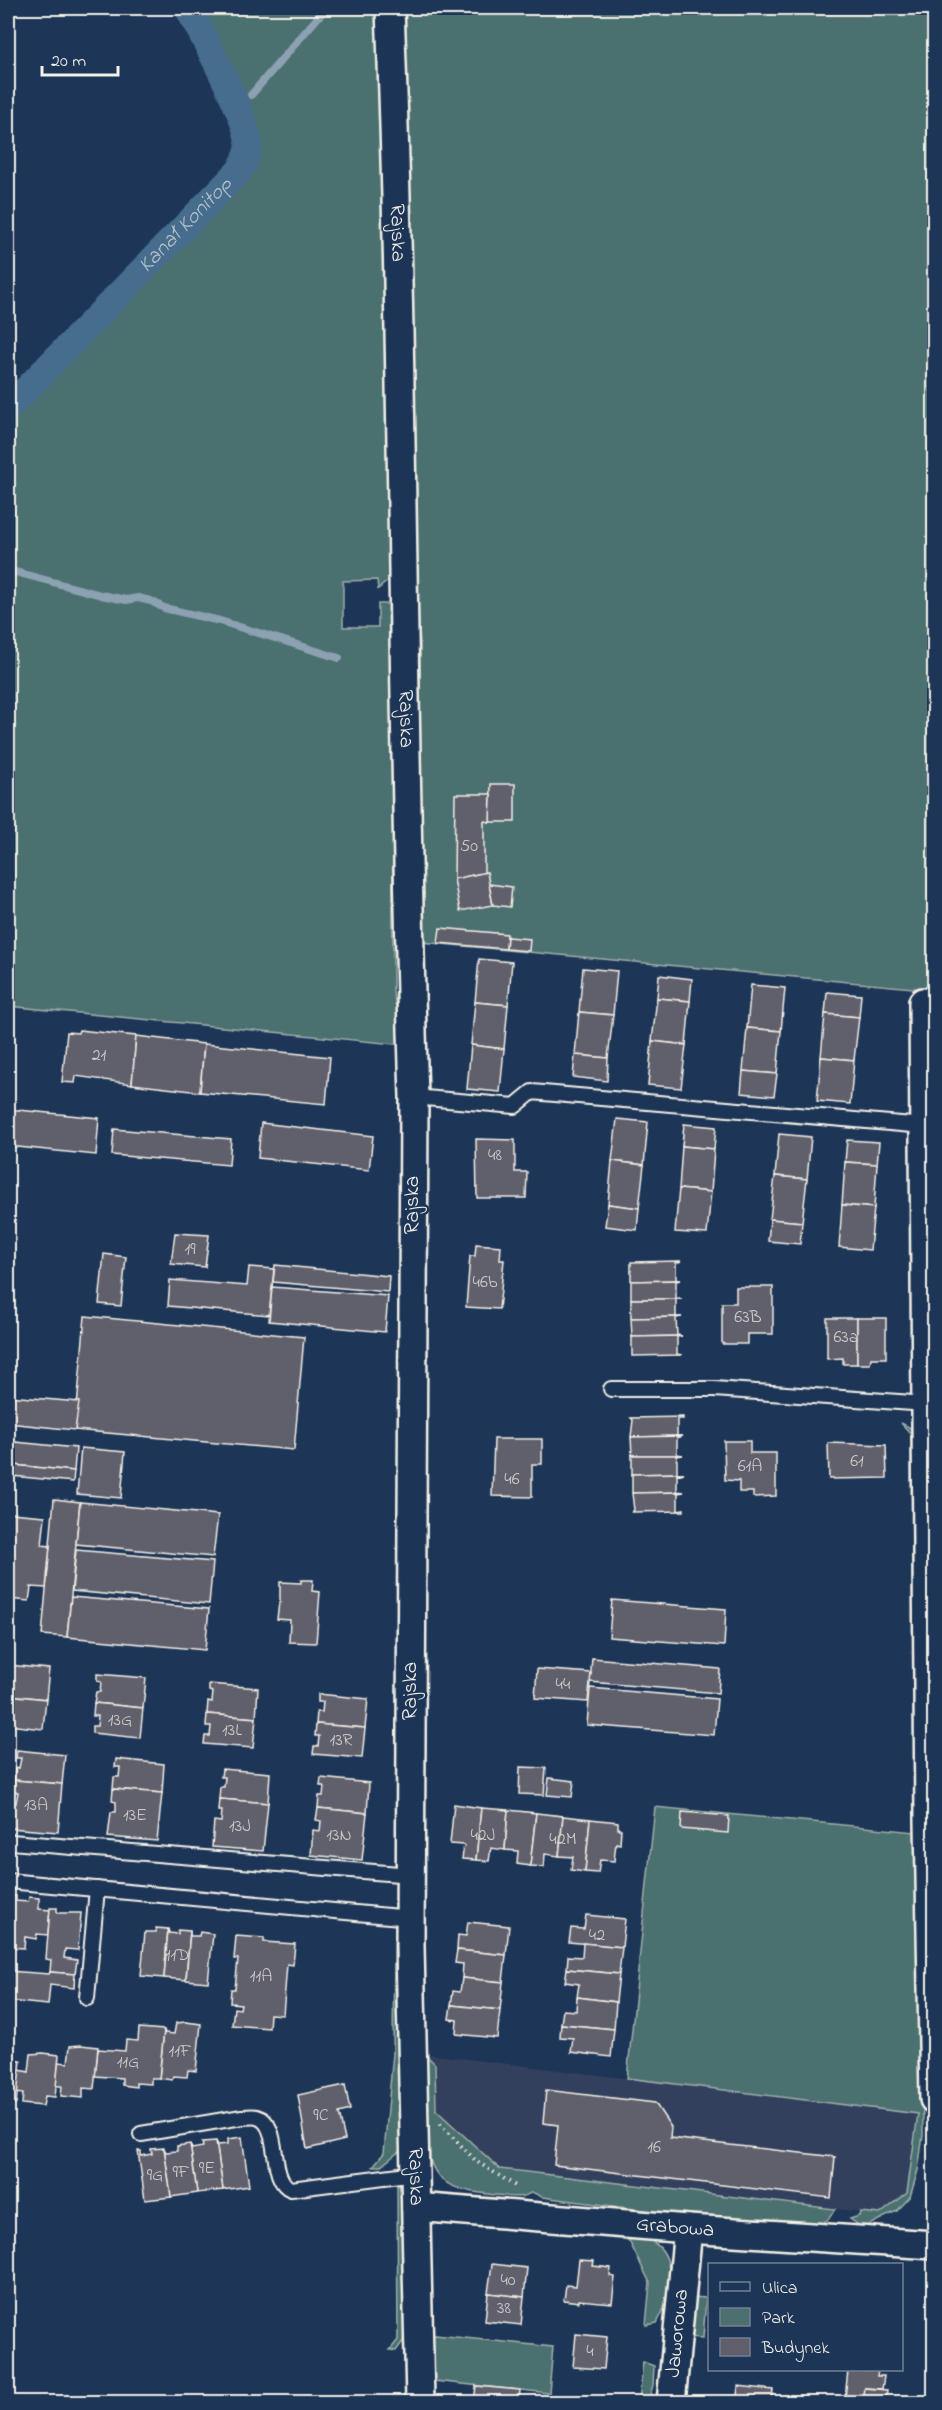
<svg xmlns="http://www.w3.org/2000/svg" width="942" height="2410" viewBox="0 0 942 2410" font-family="'Indie Flower',sans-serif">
<rect width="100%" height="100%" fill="#1d3557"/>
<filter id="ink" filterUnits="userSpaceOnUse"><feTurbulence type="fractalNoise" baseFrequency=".0167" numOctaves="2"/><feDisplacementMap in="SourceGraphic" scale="12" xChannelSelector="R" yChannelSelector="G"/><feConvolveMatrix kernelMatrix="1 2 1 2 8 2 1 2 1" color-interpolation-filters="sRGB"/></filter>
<g filter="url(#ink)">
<polygon fill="#31415d" points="427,2054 918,2114 907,2193 879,2214 500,2169 436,2110 435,2064"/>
<g fill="#4c6f70" stroke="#a0b0ac" stroke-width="1.5">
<path d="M196 8H383L389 580 378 589 377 580 343 581V627H378V604H392L393 992 404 1045 8 1006V417L245 173C258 147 259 145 248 117Z"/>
<polygon points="405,8 933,8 934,990 421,942 420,644 418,612 413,578"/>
<polygon points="901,1423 909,1427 915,1434 923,2135 918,2170 910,2197 897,2211 863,2228 850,2219 859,2216 860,2212 880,2214 907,2193 918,2114 627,2078 655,1807 915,1832 911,1434"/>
<polygon points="394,1940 401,2150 381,2166 373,2166 384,2153 393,2053"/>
<path d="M427 2056 435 2064 436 2110 500 2169 835 2209 828 2220 820 2224H795L651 2211 542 2197 532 2192C521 2200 509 2196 496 2195 456 2190 429 2187 427 2140 427 2129 425 2118 429 2108L426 2103Z"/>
<polygon points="406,2184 406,2337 396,2351 390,2350 398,2340 397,2185"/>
<path d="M635 2238C641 2239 648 2239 653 2242 679 2258 670 2301 657 2323L646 2325 650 2283 629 2241 622 2240Z"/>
<polygon points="693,2297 706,2298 703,2338 686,2337"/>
<polygon points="435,2335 553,2347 549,2393 434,2381 433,2336"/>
<polygon points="643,2362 654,2366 653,2385 648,2402 639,2402"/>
</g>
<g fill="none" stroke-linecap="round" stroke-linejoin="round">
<g stroke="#8ca2b2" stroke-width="8">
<polyline points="251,95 326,8"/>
<polyline points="8,570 101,595 126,600 138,598 151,601 164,608 220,621 339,658"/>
</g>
<path stroke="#466d8e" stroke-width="27" id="s1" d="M8 408 240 170C243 163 248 156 249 148 250 120 203 37 188 8"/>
</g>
<g fill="#615e6c" stroke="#f4f1e8" stroke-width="1.5">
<polygon points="491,784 515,784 515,822 490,822"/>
<polygon points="455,794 491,794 490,822 484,821 484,873 454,879"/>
<polygon points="487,872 493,905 460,911 454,879"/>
<polygon points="489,884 512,887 510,907 493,905"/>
<polygon points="440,928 507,934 506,949 438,943"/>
<polygon points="507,937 530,939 529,951 506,949"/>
<polygon points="479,959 512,962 508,1005 475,1002"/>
<polygon points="583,968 617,971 613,1015 579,1012"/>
<polygon points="659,975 692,979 690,1001 657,998"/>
<polygon points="751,985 785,988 781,1031 747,1028"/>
<polygon points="827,992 861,995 859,1017 825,1014"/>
<polygon points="657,998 690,1001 686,1045 652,1041"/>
<polygon points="475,1002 508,1005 504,1049 471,1045"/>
<polygon points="579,1012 613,1015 608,1058 575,1055"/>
<polygon points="825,1014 859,1017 854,1060 821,1057"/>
<polygon points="747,1028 781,1031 777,1074 743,1071"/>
<polygon points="79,1030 136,1036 132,1084 76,1076 75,1083 62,1082 67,1032 78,1033"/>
<polygon points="136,1036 204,1044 200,1092 132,1084"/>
<polygon points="652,1041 686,1045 681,1088 648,1085"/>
<polygon points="204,1044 330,1057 326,1104 200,1092"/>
<polygon points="471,1045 504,1049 500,1092 467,1089"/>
<polygon points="575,1055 608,1058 607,1081 573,1077"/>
<polygon points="821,1057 854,1060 850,1104 817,1101"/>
<polygon points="743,1071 777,1074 774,1096 741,1093"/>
<polygon points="8,1109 99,1118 96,1155 8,1146"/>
<polygon points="617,1119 648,1122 644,1165 612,1161"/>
<polygon points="261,1123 373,1136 369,1170 258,1158"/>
<polygon points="684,1124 716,1127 714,1149 682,1146"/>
<polygon points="114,1129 231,1139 229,1165 112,1155"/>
<polygon points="779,1134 811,1137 807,1179 775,1176"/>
<polygon points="476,1139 515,1140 515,1172 527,1172 526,1198 477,1198"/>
<polygon points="847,1140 879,1142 877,1164 845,1162"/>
<polygon points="682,1146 714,1149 711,1192 679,1189"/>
<polygon points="612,1161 644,1165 639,1208 608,1204"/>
<polygon points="845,1162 877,1164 874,1208 842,1205"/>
<polygon points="775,1176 807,1179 802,1222 770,1219"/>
<polygon points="679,1189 711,1192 707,1234 675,1232"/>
<polygon points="608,1204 639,1208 637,1230 605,1226"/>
<polygon points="842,1205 874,1208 870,1250 839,1247"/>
<polygon points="770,1219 802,1222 800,1244 768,1241"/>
<polygon points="175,1233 209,1235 205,1267 171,1264"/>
<polygon points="476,1244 501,1246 500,1260 504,1260 499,1309 466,1307 470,1256 475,1256"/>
<polygon points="104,1254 126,1257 121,1306 99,1304"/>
<polygon points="681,1261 676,1263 676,1280 681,1280 631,1281 631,1262"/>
<polygon points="275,1265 389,1276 388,1292 273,1282"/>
<polygon points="249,1267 274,1269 269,1315 168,1306 170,1280 247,1286"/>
<polygon points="681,1280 676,1281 676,1298 682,1299 631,1299 631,1281"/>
<polygon points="272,1287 388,1296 385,1332 269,1321"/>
<polygon points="736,1287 773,1287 773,1334 747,1334 747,1344 722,1344 722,1303 736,1303"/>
<polygon points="631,1299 682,1299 676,1299 676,1317 682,1317 631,1318"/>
<polygon points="85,1316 304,1337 294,1450 75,1430"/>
<polygon points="682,1317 676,1318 677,1335 682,1336 632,1337 631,1318"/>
<polygon points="827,1318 857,1318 857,1364 843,1364 843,1358 827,1359"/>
<polygon points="857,1318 886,1318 886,1358 871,1358 870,1364 857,1364"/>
<polygon points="682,1336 677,1337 677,1354 682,1355 632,1356 632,1337"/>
<polygon points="8,1396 79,1402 75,1430 8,1423"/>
<polygon points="683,1417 683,1419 677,1419 677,1436 683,1436 631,1437 633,1420 631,1418"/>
<polygon points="683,1436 677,1438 677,1454 683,1455 632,1455 631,1437"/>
<polygon points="494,1439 542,1439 542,1464 532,1464 532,1497 492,1496"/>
<polygon points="724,1441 750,1441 750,1453 776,1453 776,1496 753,1497 753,1492 739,1492 739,1481 725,1480"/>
<polygon points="8,1442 15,1443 12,1476 8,1476"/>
<polygon points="15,1442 76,1448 74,1471 13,1465"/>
<polygon points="828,1443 886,1445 887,1478 829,1479"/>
<polygon points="81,1448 125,1452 121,1498 77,1494"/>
<polygon points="632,1455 683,1455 677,1456 677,1473 684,1473 632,1474"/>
<polygon points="13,1465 74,1471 73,1482 12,1476"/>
<polygon points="684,1473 677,1475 677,1491 684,1492 632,1493 632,1474"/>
<polygon points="684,1492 678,1493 678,1510 684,1509 684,1511 632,1512 634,1510 632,1493"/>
<polygon points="54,1499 80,1502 67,1637 42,1635"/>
<polygon points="80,1502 218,1515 213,1557 76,1544"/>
<polygon points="10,1513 45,1516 42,1545 50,1546 46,1588 31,1587 29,1601 8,1599 8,1540"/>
<polygon points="76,1550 213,1562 209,1604 72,1591"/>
<polygon points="301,1580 313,1580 312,1591 320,1592 316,1643 289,1642 290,1620 277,1619 279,1603 280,1603 280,1582 301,1583"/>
<polygon points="71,1597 209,1609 205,1650 67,1637"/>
<polygon points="612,1600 726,1609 724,1646 609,1637"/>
<polygon points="592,1658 720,1669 718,1693 590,1682"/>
<polygon points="8,1665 49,1669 46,1699 8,1695"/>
<polygon points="537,1669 591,1673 588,1702 535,1698"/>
<polygon points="97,1674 146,1678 143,1708 94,1703 96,1692 100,1692 101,1682 97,1681"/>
<polygon points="209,1684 258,1688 256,1718 207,1714 208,1701 212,1702 213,1692 209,1691"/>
<polygon points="590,1688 717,1699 714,1735 587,1725"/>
<polygon points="318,1694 368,1699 365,1728 316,1724 317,1712 322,1712 323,1702 318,1702"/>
<polygon points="8,1695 46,1699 43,1729 8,1725"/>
<polygon points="94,1703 143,1708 140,1738 92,1733 92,1726 97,1726 98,1716 93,1716"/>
<polygon points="207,1714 256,1718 253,1748 204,1744 205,1736 210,1736 211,1726 206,1726"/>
<polygon points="316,1724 365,1728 362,1758 313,1754 314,1746 318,1746 319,1736 315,1736"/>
<polygon points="17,1750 65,1755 62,1784 14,1780 15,1767 19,1768 21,1758 16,1758"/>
<polygon points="116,1759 164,1764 162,1793 113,1789 114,1777 119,1777 120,1767 115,1767"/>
<polygon points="520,1767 546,1768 544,1795 519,1794"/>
<polygon points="222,1769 270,1773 268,1803 219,1799 220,1787 224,1787 225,1777 221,1777"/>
<polygon points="321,1778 369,1783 367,1813 318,1808 319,1796 323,1796 324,1786 320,1786"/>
<polygon points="549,1778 574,1781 572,1797 547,1795"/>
<polygon points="14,1780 62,1784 58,1832 10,1828 12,1803 16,1803 18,1792 13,1792"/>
<polygon points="113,1789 162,1793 157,1841 108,1837 111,1812 116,1812 116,1802 112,1801"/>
<polygon points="219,1799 268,1803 263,1851 212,1847 214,1821 221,1822 222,1811 218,1811"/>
<polygon points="454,1804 481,1808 476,1860 462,1859 464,1845 450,1844"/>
<polygon points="318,1808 367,1813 362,1860 311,1855 313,1830 320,1831 321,1821 316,1820"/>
<polygon points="481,1808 508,1810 505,1850 491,1848 489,1861 476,1860"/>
<polygon points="508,1810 536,1813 530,1866 517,1864 518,1851 505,1850"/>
<polygon points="682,1812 729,1816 728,1833 681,1829"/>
<polygon points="536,1813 563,1816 559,1856 545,1854 544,1867 530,1866"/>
<polygon points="563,1816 590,1819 585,1872 571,1870 573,1857 559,1856"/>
<polygon points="590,1819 618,1822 618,1829 621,1829 620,1844 616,1843 614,1861 600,1860 598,1873 585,1872"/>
<polygon points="10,1895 16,1896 16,1901 28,1902 29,1897 39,1898 39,1909 50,1910 48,1935 37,1934 36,1939 25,1937 24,1948 8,1947"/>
<polygon points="50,1908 57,1908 57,1913 81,1913 78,1950 65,1949 64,1958 77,1960 75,1974 50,1972 51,1960 46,1959"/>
<polygon points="586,1915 625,1919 622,1947 569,1942 571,1928 584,1929"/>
<polygon points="468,1922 509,1926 506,1955 457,1950 458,1935 466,1936"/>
<polygon points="156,1928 168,1929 164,1978 141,1976 145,1932 156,1932"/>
<polygon points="168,1929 169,1933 178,1934 178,1930 190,1931 186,1980 164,1978"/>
<polygon points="190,1931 190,1936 199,1936 200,1932 213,1934 208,1982 186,1980"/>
<polygon points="236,1936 264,1938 264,1942 295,1944 293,1965 287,1964 283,2015 270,2014 269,2028 232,2025 234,2008 240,2009 241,2004 230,2003 231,1989 235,1989 238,1959 234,1959"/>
<polygon points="583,1943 622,1947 619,1974 567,1969 568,1956 582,1957"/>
<polygon points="457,1950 506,1955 503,1982 462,1978 463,1964 455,1963"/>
<polygon points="567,1969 619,1974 616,2002 577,1997 579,1984 565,1982"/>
<polygon points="8,1971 49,1974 50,1972 75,1974 74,1988 50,1985 48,2005 8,2001"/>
<polygon points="462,1978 503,1982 500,2010 451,2005 453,1991 460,1992"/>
<polygon points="577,1997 616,2002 614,2029 561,2024 563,2010 576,2011"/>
<polygon points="451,2005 500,2010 497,2038 456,2034 457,2020 449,2019"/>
<polygon points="186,2022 201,2024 196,2071 188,2070 187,2077 173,2076 172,2080 159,2078 164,2030 165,2033 174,2034 176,2023"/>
<polygon points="561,2024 614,2029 611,2057 571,2052 573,2038 560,2037"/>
<polygon points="139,2028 164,2030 159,2078 151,2078 151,2084 136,2083 136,2087 122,2085 122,2078 95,2076 98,2049 125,2051 126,2040 138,2041"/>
<polygon points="81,2045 98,2047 94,2089 83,2088 83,2098 61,2096 62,2086 56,2086 58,2062 68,2063 70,2046"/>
<polygon points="43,2053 59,2055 55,2097 45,2096 43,2106 22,2104 23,2094 17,2093 19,2070 29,2072 31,2054"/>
<polygon points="8,2060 21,2061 16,2104 8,2103"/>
<polygon points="345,2085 350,2110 339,2113 345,2140 307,2149 298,2095"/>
<polygon points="546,2090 655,2103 671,2127 670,2138 835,2157 831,2198 554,2165 558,2125 543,2123"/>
<polygon points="242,2137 249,2186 223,2190 216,2141 218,2145 228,2144 228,2139"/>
<polygon points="216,2141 223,2190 197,2193 190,2144 192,2149 203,2147 202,2142"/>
<polygon points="190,2144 197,2193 171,2197 164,2148 166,2152 177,2151 177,2146"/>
<polygon points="164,2148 171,2197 145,2200 138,2151 141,2151 141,2156 152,2154 151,2149"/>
<polygon points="579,2260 594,2261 593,2266 611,2268 610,2276 615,2277 612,2303 579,2300 579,2302 564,2300 566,2285 576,2286"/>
<polygon points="492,2264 527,2268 524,2297 488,2293"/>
<polygon points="488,2293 524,2297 521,2325 485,2321"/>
<polygon points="576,2334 607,2337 604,2369 573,2367"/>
<polygon points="848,2370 878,2370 877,2376 884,2376 882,2389 865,2388 865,2399 845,2398"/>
<polygon points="476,2386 520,2390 519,2401 474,2402"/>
<polygon points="738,2386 773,2390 771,2402 728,2402 729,2396 737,2397"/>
<polygon points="865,2388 887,2390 886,2402 863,2402"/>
</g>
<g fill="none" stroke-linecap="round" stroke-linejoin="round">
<g stroke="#f4f1e8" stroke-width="18">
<g id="lane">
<polyline points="414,1097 515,1106 532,1092 924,1126"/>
<polyline points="611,1389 714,1389 927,1404"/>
<polyline points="11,1842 411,1875"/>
<polyline points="8,1881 411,1918"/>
<polyline points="87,1998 97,1889"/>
<path d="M141 2134 242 2117C247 2117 253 2116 257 2117 283 2124 267 2180 291 2189L415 2173"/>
</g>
</g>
<g stroke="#f4f1e8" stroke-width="32">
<g id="street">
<path id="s2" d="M390 8C404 371 402 734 414 1097L410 1946 420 2402"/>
<polyline points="923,1002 929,1821 934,2099"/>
<path id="s3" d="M416 2207 688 2229 934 2245"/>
<path id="s4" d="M671 2402 688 2229"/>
</g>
</g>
<polyline stroke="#f4f1e8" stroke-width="4" stroke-dasharray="1.5 4.5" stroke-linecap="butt" points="440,2124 476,2161 517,2187"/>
<use href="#lane" stroke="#1d3557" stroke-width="14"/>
<use href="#street" stroke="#1d3557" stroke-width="27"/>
</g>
</g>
<g text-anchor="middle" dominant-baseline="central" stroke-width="5" stroke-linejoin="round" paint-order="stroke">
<g font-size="18" fill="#cfccc9">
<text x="469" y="847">50</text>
<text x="99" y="1056">21</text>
<text x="495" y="1156">48</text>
<text x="190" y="1250">19</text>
<text x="485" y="1283">46b</text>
<text x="748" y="1318">63B</text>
<text x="846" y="1338">63a</text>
<text x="857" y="1462">61</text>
<text x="750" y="1467">61A</text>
<text x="512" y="1480">46</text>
<text x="563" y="1685">44</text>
<text x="120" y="1721">13G</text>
<text x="232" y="1731">13L</text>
<text x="341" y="1741">13R</text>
<text x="36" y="1806">13A</text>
<text x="135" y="1816">13E</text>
<text x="240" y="1827">13J</text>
<text x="339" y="1836">13N</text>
<text x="483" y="1836">42J</text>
<text x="563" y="1840">42M</text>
<text x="597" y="1936">42</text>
<text x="177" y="1956">11D</text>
<text x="261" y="1977">11A</text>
<text x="180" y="2052">11F</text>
<text x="128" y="2063">11G</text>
<text x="321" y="2116">9C</text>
<text x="654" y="2148">16</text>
<text x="207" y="2169">9E</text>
<text x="181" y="2173">9F</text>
<text x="155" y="2176">9G</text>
<text x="508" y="2281">40</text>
<text x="504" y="2309">38</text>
<text x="590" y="2352">4</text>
</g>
<g font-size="21" fill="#f4f1e8" stroke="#1d3557">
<text stroke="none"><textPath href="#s2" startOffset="225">Rajska</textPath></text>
<text stroke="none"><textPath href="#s2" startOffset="711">Rajska</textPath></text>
<text transform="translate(413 1205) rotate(-90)">Rajska</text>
<text transform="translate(411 1691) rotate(-90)">Rajska</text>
<text stroke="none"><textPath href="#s2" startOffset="2169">Rajska</textPath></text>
<text stroke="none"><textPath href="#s3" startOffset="260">Grabowa</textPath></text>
<text stroke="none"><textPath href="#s4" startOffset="69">Jaworowa</textPath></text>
</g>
<g font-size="22" font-style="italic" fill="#b7c3c8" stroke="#1d3557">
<text stroke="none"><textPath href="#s1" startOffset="255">Kanał Konitop</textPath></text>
</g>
</g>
<rect width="942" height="2410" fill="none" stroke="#1d3557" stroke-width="30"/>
<rect x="15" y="15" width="912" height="2380" fill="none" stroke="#f4f1e8" stroke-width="2" filter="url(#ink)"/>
<rect x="708" y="2263" width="195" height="108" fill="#1d3557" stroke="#738091" stroke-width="1.5"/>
<rect x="720" y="2282" width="30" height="9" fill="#1d3557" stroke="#738091" stroke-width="1.5"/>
<text x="762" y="2293" font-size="18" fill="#f4f1e8">Ulica</text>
<rect x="720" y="2308" width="30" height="18" fill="#4c6f70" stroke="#738091" stroke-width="1.5"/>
<text x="762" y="2323" font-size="18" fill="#f4f1e8">Park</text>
<rect x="720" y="2338" width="30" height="18" fill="#615e6c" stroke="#738091" stroke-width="1.5"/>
<text x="762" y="2353" font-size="18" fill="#f4f1e8">Budynek</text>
<path d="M42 66v9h76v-9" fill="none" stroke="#f4f1e8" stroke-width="3"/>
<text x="51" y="66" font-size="18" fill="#f4f1e8" stroke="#1d3557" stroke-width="4.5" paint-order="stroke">20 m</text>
</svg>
